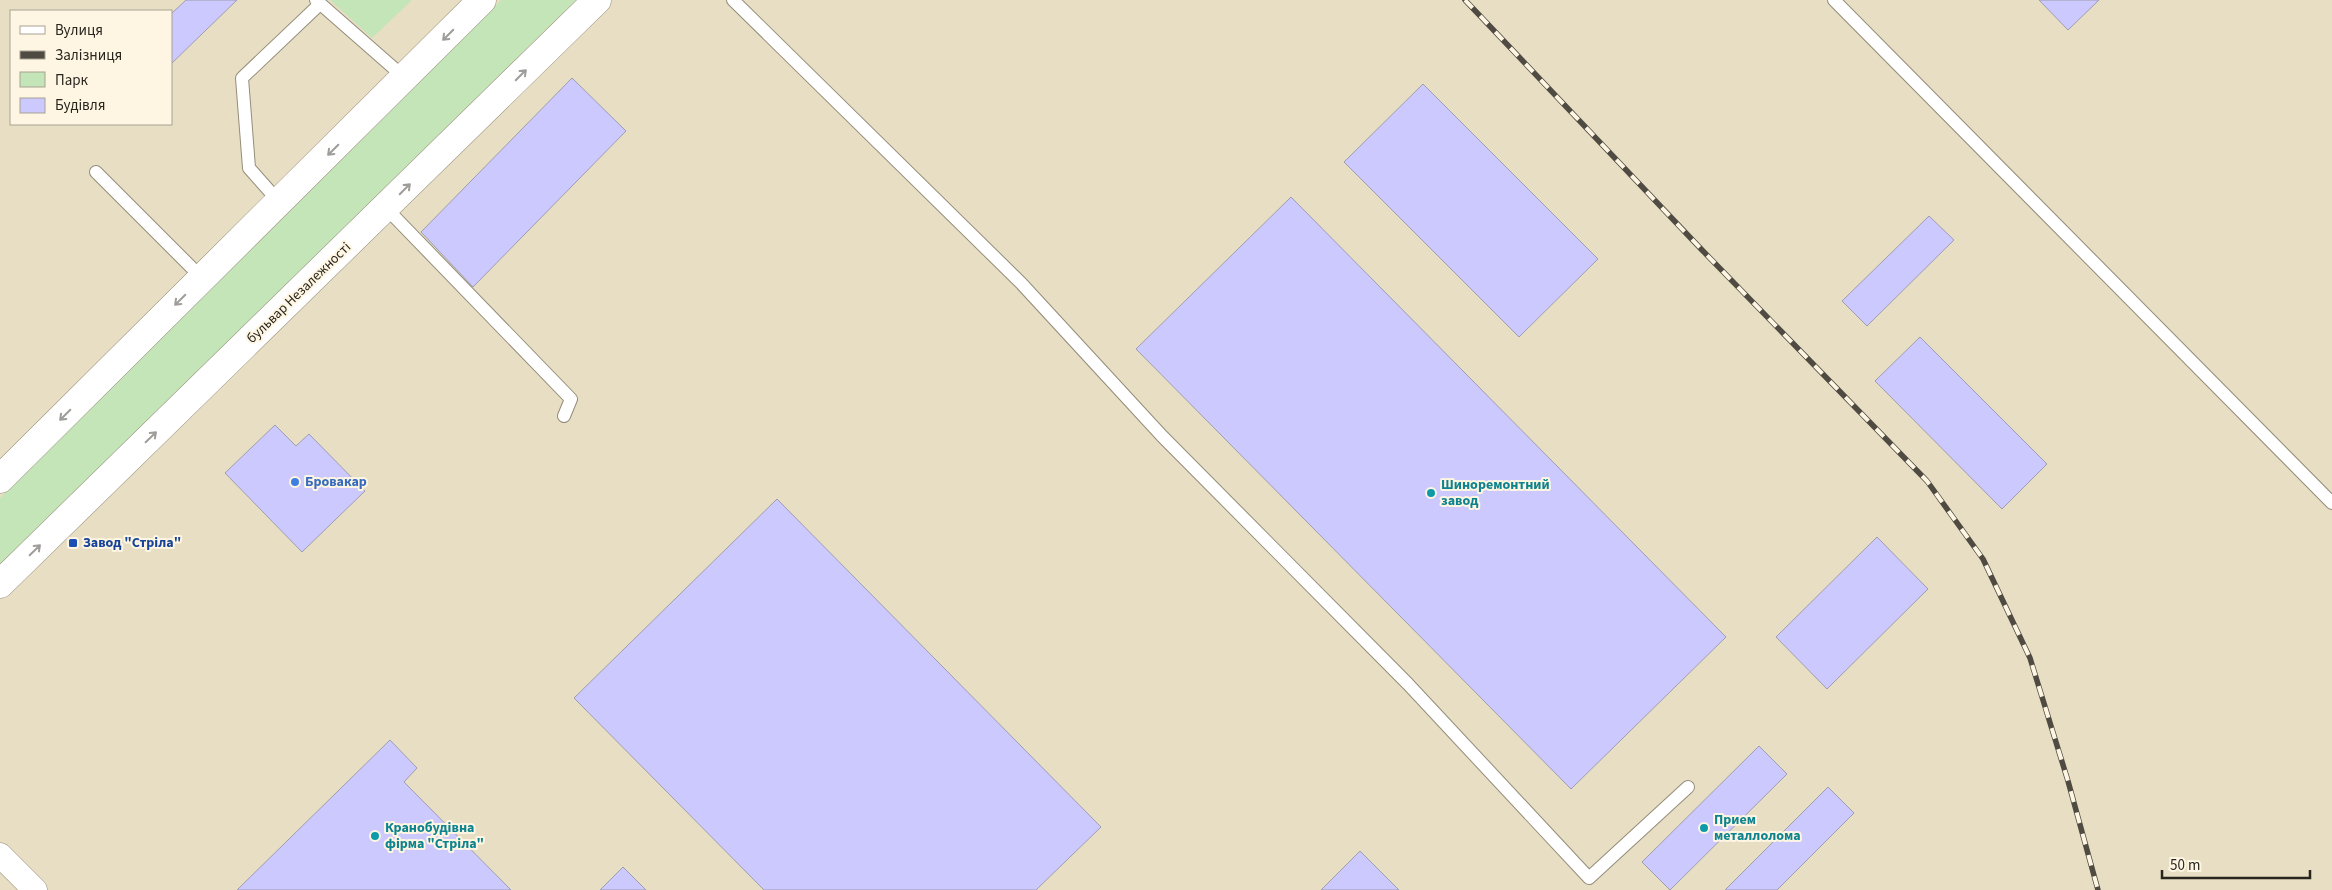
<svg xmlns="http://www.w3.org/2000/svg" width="2332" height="890" viewBox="0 0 2332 890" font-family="'Source Sans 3',sans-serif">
<rect width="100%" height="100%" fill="#f1e9d5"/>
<path fill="#e8dec3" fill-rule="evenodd" d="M0 0H2332V890H0ZM11 11H171V124H11Z"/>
<g fill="#c4e5b7">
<polygon points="330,0 412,0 372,38"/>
<polygon points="501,0 576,0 0,566 0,498"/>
</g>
<g fill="#cbc9fd" stroke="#9e9db0">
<polygon points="186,0 237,0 171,64 171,14"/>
<polygon points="2039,0 2099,0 2068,30"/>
<polygon points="572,78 626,131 473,287 421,232"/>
<polygon points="1423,84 1598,259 1519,337 1344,162"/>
<polygon points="1291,197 1726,637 1571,789 1136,349"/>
<polygon points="1929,216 1954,240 1867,326 1842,301"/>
<polygon points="1920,337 2047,464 2002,509 1875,381"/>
<polygon points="275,425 296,446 309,434 365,491 302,552 225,473"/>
<polygon points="777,499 1101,827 1036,890 764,890 574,698"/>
<polygon points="1877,537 1928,589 1827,689 1776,637"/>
<polygon points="390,740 417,768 404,782 511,890 237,890"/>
<polygon points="1759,746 1787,774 1670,890 1642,862"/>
<polygon points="1828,787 1854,813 1777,890 1725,890"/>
<polygon points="1360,851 1399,890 1321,890"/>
<polygon points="623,867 646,890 600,890"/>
</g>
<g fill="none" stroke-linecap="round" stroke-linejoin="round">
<g stroke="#938c7a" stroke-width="14">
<g id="lane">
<polyline points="316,0 405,78"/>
<polyline points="733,0 1021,283 1162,436 1408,684 1589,878 1688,787"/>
<polyline points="1834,0 2332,503"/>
<polyline points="96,172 202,278"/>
<polyline points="280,203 249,168 242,78 320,4"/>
<polyline points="386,208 571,399 564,416"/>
</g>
</g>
<g stroke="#938c7a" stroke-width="25">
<polyline id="street" points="0,855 35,890"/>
</g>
<g stroke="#938c7a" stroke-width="29">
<g id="secondary">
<polyline points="0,479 482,0"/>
<polyline points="0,584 597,0"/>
</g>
</g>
<use href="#lane" stroke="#fff" stroke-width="12"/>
<use href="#street" stroke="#fff" stroke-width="24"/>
<use href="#secondary" stroke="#fff" stroke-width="28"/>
<g stroke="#4f4b42" stroke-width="5.5">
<polyline id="rail" points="1465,0 1702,250 1927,481 1983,559 2030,658 2068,781 2098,890"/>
</g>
<use href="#rail" stroke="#fef6e2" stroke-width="4" stroke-dasharray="11" stroke-linecap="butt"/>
</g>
<defs><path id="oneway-shaft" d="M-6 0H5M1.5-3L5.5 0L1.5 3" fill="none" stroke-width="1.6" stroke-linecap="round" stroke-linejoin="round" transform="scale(1.25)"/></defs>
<g stroke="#9e9d9a">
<use href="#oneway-shaft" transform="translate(448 35) rotate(135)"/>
<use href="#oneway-shaft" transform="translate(521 75) rotate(-45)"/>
<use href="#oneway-shaft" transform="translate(333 150) rotate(135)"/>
<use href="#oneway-shaft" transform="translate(405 189) rotate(-45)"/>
<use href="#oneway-shaft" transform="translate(180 300) rotate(135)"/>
<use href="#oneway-shaft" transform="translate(65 415) rotate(135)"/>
<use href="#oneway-shaft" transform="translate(151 437) rotate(-44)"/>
<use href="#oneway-shaft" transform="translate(35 550) rotate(-44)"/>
</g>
<circle fill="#3f7fe0" stroke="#fef6e2" stroke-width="2" cx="295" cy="482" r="5"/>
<g fill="#0f9aa8" stroke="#fef6e2" stroke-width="2">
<circle cx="1431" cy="493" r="5"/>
<circle cx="1704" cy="828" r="5"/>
<circle cx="375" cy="836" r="5"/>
</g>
<rect fill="#1a4fb4" stroke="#fef6e2" stroke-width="2" x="68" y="538" width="10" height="10" rx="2.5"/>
<g text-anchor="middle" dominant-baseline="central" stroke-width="4" stroke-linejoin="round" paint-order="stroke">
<g font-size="14" fill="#28251e" stroke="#fef6e2">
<text transform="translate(299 293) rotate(-44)">бульвар Незалежності</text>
</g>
<g font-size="14" font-weight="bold" fill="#366cbe" stroke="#fef6e2" text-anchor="start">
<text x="305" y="482">Бровакар</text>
</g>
<g font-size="14" font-weight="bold" fill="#0d838f" stroke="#fef6e2" text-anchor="start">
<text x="1441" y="485">Шиноремонтний<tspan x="1441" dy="16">завод</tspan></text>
<text x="1714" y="820">Прием<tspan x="1714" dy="16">металлолома</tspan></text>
<text x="385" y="828">Кранобудівна<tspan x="385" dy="16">фірма "Стріла"</tspan></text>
</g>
<g font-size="14" font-weight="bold" fill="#164399" stroke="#fef6e2" text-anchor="start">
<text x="83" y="543">Завод "Стріла"</text>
</g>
</g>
<rect x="10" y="10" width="162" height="115" fill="#fef6e2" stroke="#a8a294"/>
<rect x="20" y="26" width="25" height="8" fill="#ffffff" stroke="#a8a294"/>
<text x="55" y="35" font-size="15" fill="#28251e">Вулиця</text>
<rect x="20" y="51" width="25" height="8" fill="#4f4b42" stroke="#a8a294"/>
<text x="55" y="60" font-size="15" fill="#28251e">Залізниця</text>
<rect x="20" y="72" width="25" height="15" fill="#c4e5b7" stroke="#a8a294"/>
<text x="55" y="85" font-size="15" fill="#28251e">Парк</text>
<rect x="20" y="98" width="25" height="15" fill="#cbc9fd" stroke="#a8a294"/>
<text x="55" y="110" font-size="15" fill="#28251e">Будівля</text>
<path d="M2162 870v8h148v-8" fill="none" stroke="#28251e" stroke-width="2.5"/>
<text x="2170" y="870" font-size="15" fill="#28251e" stroke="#fef6e2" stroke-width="4" paint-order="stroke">50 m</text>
</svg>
